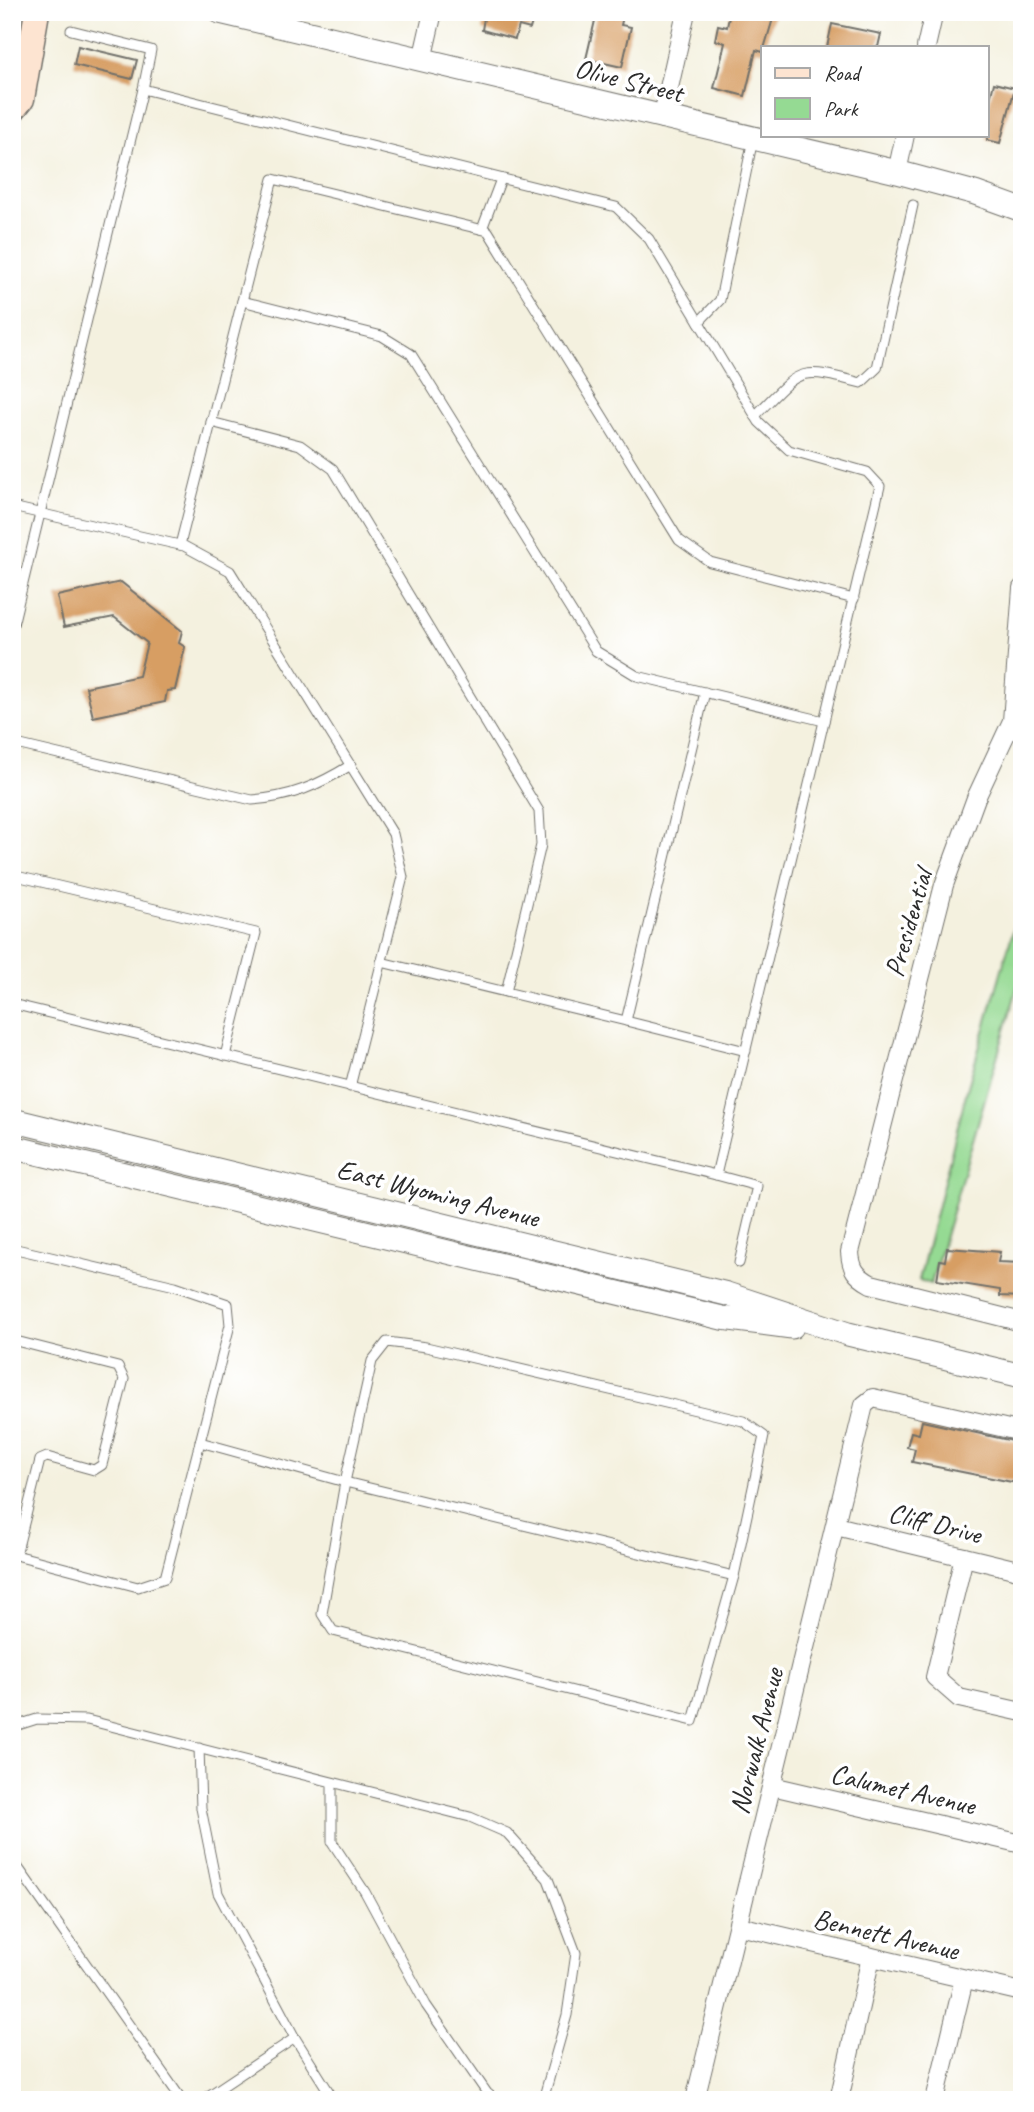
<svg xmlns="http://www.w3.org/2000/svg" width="1034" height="2112" viewBox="0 0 1034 2112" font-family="Caveat,sans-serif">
<rect width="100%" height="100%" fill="#fff"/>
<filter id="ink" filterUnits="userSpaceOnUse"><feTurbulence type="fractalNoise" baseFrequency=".0143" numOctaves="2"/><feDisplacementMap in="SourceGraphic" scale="14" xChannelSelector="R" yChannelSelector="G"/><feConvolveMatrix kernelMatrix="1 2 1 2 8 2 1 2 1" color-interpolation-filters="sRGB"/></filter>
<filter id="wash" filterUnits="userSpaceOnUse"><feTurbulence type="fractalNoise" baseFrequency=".00686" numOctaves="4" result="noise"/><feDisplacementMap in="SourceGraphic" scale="28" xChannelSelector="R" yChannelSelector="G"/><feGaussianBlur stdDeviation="1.57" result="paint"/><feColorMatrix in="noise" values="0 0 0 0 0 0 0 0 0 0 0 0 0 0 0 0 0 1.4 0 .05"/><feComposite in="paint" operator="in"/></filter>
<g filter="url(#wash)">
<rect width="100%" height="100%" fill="#f4f1df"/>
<polygon fill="#95da93" stroke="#60825f" stroke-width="2" points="1022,900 1022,972 931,1284 919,1280 967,1090"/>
<g id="blocks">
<g fill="#d79e63">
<polygon points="485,12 535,12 530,29 519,26 515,39 482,30"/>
<polygon points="597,12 624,12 621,25 631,27 622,67 586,59"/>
<polygon points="730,12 775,12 763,52 756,50 745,96 714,88 725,43 715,40 718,25 727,27"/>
<polygon points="832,24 881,34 878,47 827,47"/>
<polygon points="78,46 137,60 132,79 74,65"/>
<polygon points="994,83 1015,88 1000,143 987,140 987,111"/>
<polygon points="121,582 182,631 179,643 185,647 175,690 167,691 165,702 93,717 86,687 139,676 147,643 114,617 64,627 57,596"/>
<polygon points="947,1248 1000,1252 998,1262 1022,1263 1022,1297 1000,1296 1000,1290 937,1280 940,1260 945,1261"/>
<polygon points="922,1421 1022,1443 1017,1483 912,1462 915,1449 907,1447 911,1432 919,1434"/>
</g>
</g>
</g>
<g filter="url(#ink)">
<use href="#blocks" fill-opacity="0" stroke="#71706a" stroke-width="2"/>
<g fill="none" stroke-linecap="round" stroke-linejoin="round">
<g stroke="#71706a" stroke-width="11">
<g id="service">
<polyline points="71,30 151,50 143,89"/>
<polyline points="482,229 501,179"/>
<polyline points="242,301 382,336 411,354 596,651 637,676 824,721"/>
<polyline points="699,322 720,300 753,139"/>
<path d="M755 416C801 369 796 366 861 383L877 368 913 205"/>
<polyline points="211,422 300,445 333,469 539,811 541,845 506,992"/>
<polyline points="12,507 184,546 230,571 393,834 403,877 350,1087"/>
<polyline points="180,545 273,179 488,231 679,540 710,562 854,599"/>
<polyline points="12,629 143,89 616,207 649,239 759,422 789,450 867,472 880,486 716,1175 12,1004"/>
<path d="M12 743 252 800C291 797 317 786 351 765"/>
<polyline points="12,875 256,933 225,1056"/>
<polyline points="381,962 626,1021 705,692"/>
<polyline points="626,1021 746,1051"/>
<polyline points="716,1175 757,1186 739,1263"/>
<polyline points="12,1248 175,1286 228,1304 230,1325 165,1578 138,1587 12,1554"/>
<polyline points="12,1340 118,1367 124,1379 102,1465 94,1470 47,1457 40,1460 16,1555"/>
<polygon points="387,1342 426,1347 743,1421 764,1436 734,1576 693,1721 333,1631 322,1614 345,1482 372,1361"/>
<polyline points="200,1442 345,1482 734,1576"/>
<polyline points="12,1727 37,1719 87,1720 470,1817 507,1833 548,1879 576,1953 567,2015 543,2100"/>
<polyline points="199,1748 201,1808 218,1893 295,2038 334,2100"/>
<polyline points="332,1784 332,1842 365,1892 426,2005 487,2093 496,2100"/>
<polyline points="12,1859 182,2100"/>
<polyline points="12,2087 20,2100"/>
<polyline points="202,2100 295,2038"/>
</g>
</g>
<g stroke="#71706a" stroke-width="20">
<g id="minor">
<polyline points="926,47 934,12"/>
<polyline points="422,60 433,12"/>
<polyline points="662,119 686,12"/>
<polyline points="897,172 905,135"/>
<path d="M1022 588 1012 721 976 798 944 885 850 1252C851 1269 856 1276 871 1284L1022 1322"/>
<polyline points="836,1526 1022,1571"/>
<polyline points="964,1557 935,1677 959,1698 1022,1712"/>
<polyline points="772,1786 1022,1844"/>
<polyline points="739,1926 1022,1992"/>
<polyline points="695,2100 864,1405 873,1398 1022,1432"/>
<polyline points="839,2100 871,1957"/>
<polyline points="935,2100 964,1979"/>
</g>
</g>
<g stroke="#71706a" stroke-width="25">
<g id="tertiary">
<polyline points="220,12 897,172 975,193 1022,210"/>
<polyline points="12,1120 727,1294 848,1334 1022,1376"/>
<polyline points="12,1147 722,1318 792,1327"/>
</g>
</g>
<g stroke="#71706a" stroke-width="27">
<polyline id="secondary" points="12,111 22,99 37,12"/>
</g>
<use href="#service" stroke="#fff" stroke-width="9"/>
<use href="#minor" stroke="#fff" stroke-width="18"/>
<use href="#tertiary" stroke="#fff" stroke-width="23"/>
<use href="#secondary" stroke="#fde4d1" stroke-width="24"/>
</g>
</g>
<g text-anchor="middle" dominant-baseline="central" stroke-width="7" stroke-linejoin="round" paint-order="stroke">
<g font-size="28" fill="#2b2b2b" stroke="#fff">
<text transform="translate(629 80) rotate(14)">Olive Street</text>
<text transform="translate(908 923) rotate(-74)">Presidential</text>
<text transform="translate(438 1193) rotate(14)">East Wyoming Avenue</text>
<text transform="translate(935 1523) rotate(14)">Cliff Drive</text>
<text transform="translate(756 1741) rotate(-76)">Norwalk Avenue</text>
<text transform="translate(903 1789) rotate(13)">Calumet Avenue</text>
<text transform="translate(886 1934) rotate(13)">Bennett Avenue</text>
</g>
</g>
<rect width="1034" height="2112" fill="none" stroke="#fff" stroke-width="42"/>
<rect x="761" y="46" width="228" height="91" fill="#ffffff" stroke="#aaaaaa" stroke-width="2"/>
<rect x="775" y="68" width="35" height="10" fill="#fde4d1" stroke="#aaaaaa" stroke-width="2"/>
<text x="824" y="80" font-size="21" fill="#2b2b2b">Road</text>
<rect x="775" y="98" width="35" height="21" fill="#95da93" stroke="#aaaaaa" stroke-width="2"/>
<text x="824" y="116" font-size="21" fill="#2b2b2b">Park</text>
</svg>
